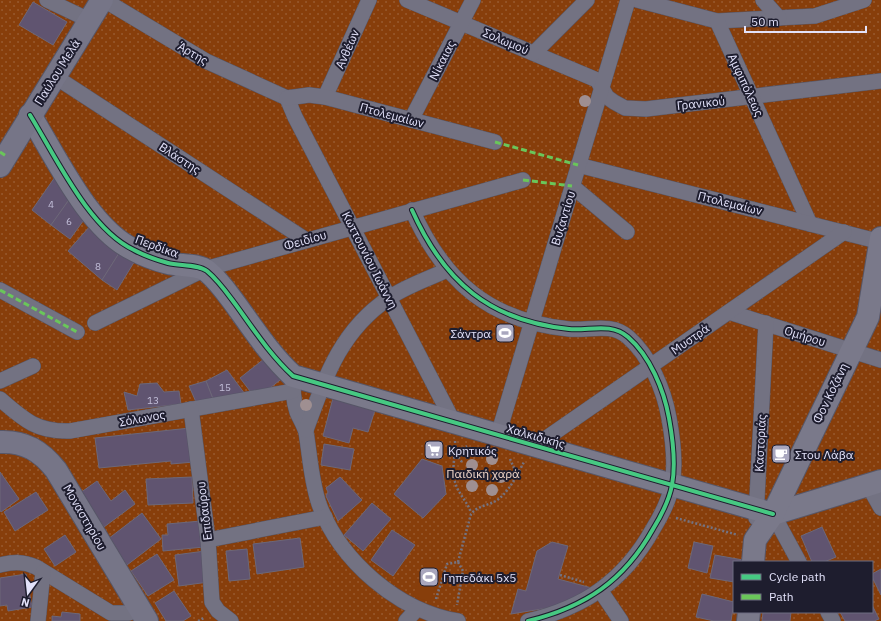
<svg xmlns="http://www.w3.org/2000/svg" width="881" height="621" viewBox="0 0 881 621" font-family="'IBM Plex Sans',sans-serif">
<defs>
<pattern id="grass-dots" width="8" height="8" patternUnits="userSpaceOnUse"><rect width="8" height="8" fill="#873e0b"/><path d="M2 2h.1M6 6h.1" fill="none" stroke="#985a2f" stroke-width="1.8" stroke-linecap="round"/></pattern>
</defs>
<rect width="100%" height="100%" fill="#3d3a50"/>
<path fill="url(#grass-dots)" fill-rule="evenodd" d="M0 0H881V621H0ZM734 562H872V612H734Z"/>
<polygon fill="#873e0b" points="426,558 443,563 430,602 413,596"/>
<g fill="#605470" stroke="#6c6779">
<polygon points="33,2 67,22 53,45 19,25"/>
<polygon points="55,177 71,197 51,225 32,210"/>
<polygon points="71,197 86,217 70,239 51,225"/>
<polygon points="91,225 121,250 102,280 68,251"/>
<polygon points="121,250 136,259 117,290 102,280"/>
<polygon points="264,359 280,380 270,388 250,391 240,378"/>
<polygon points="227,370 245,394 213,399 206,381"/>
<polygon points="206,381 213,399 196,402 189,386"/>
<polygon points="157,383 164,392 179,391 181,404 128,410 124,392 137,396 140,384"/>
<polygon points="333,398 375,410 368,432 353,428 349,443 323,436"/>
<polygon points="190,428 194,462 171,464 171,461 99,468 95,438"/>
<polygon points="324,444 354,449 350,470 321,465"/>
<polygon points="422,459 442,466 446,494 423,518 394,494"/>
<polygon points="0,472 19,499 1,512 0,510"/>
<polygon points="192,477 193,503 148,505 146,479"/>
<polygon points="340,477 362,500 338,521 326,496 328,492 326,488"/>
<polygon points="97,481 111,501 125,490 135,504 104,527 80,493"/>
<polygon points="36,492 48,510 15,531 4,512"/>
<polygon points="372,503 391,519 363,551 344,535"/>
<polygon points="142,513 161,539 127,565 108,539"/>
<polygon points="201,521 204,547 163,551 162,535 168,535 167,524"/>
<polygon points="822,527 836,557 824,562 812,562 801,536"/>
<polygon points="392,530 415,545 393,576 371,560"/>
<polygon points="65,535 76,552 55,566 44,549"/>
<polygon points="300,538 304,567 257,574 253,544"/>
<polygon points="552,542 568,546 558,579 592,588 554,607 511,614 518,589 526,591 537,551"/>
<polygon points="694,542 713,546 707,573 688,568"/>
<polygon points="247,549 250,579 229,581 226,551"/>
<polygon points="205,551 209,582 179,586 175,555"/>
<polygon points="157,554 174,580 148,596 131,571"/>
<polygon points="715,555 743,560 742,562 734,562 734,582 710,578"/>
<polygon points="881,569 881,595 872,577 872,574"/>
<polygon points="26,574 32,607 8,611 7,605 0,606 0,578"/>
<polygon points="174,591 191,616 183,621 166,621 155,603"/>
<polygon points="702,594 734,602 731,621 714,621 696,617"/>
<polygon points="872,605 879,619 874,621 845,621 840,612 872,612"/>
<polygon points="62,612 80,614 80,621 52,621 52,616 61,617"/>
<polygon points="763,612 791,612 790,621 762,621"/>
</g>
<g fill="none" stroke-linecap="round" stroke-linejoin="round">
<g stroke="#575667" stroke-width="16">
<g id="street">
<polyline points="47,0 89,20"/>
<polyline points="104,0 206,61 287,98"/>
<polyline points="407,0 597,80 607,97 614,102 625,108 646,109 881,81"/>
<polyline points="637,0 717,21 815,16 864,0"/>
<polyline points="763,0 779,18"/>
<polyline points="717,21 810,224"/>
<polyline points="534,53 587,0"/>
<polyline points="54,76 306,240"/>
<polyline points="325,97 369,0"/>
<polyline points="287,98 295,117 454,423"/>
<polyline points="287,98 309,95 325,97 495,142"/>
<polyline points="411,120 473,0"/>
<polyline points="578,165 881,242"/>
<polyline points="572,186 627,232"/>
<path d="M412 210C444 282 490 321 569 329 589 331 611 322 628 337 650 356 664 390 669 418 673 440 676 464 672 485 669 501 661 516 653 529 624 581 585 607 528 621"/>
<polyline points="0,290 77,332"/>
<polyline points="729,312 881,360"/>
<polyline points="95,323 205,269 523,180"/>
<path d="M293 376C293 389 293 400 297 412 300 419 304 425 306 432 310 456 311 480 319 504 340 561 398 611 458 621"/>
<polyline points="0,381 33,366"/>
<path d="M0 399C24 420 37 432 70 431L293 391"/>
<polyline points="191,409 208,540 212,602 218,611 231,621"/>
<path d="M306 430C325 378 340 331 389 298 406 286 428 279 447 270"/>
<polyline points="498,435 628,0"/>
<polyline points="535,446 844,232"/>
<polyline points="868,485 881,508"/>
<polyline points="773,514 799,562"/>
<polyline points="756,518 766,323"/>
<polyline points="208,540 325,517"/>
<path d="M0 565C14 562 23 561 36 567L111 613H129L139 607"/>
<polyline points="600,590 621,621"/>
<polyline points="828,612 833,621"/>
<polyline points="38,621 43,572"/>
<polyline points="406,621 417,609"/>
</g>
</g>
<g stroke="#575667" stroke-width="24">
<g id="secondary">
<path d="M30 115C56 157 89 229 134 250 145 256 157 260 168 263 179 266 198 264 207 271 219 281 227 293 236 305 254 330 271 356 293 376L773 514 881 481"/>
<polyline points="753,562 755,540 773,514 868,317 881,238"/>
<polyline points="748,621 749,612"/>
</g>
</g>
<g stroke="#575667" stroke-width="24">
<g id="primary">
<polyline points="0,166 102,0"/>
<path d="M0 442C25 441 41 451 56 470L147 621"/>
</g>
</g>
<g stroke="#747381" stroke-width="2.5" stroke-dasharray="2 2" stroke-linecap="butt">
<path d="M455 441C456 455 451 469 455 482 458 494 468 502 471 513"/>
<polyline points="510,459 517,475"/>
<polyline points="462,462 455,453 467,446"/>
<polyline points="676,518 738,535"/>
<path d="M458 562 471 514C479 504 492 506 501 497 511 488 518 473 524 462"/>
<polyline points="560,575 584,582"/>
<polyline points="436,599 447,564 458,562 463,571 457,605"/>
<polyline points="198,621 204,618"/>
</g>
<use href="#street" stroke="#737282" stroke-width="15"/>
<use href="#secondary" stroke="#7a798a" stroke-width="22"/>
<use href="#primary" stroke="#767587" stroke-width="22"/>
<g stroke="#6ac65a" stroke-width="3" stroke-dasharray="6 3" stroke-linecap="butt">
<polyline points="495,142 578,165"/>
<polyline points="0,152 6,156"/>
<polyline points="523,180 572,186"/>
<polyline points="0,290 77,332"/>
</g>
<g stroke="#1e1d2e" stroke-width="6">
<g id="cycleway">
<path d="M30 115C56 157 89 229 134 250 145 256 157 260 168 263 179 266 198 264 207 271 219 281 227 293 236 305 254 330 271 356 293 376L773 514"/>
<path d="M412 210C444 282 490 321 569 329 589 331 611 322 628 337 650 356 664 390 669 418 673 440 676 464 672 485 669 501 661 516 653 529 624 581 585 607 528 621"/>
</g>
</g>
<use href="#cycleway" stroke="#46c982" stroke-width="4"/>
</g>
<g fill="#9f8f91">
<circle cx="585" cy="101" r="6"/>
<circle cx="306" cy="405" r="6"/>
<circle cx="492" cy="459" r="6"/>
<circle cx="472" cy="465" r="6"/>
<circle cx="501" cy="477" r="6"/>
<circle cx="472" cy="486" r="6"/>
<circle cx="492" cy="490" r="6"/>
</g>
<defs>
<g id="stadium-square" transform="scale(1)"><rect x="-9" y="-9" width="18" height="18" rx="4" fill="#a9a7be" stroke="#1e1d2e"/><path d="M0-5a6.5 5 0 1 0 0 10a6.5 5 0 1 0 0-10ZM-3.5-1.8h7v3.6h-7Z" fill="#fff"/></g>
<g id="supermarket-square" transform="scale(1)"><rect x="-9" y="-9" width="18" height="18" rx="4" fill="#a9a7be" stroke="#1e1d2e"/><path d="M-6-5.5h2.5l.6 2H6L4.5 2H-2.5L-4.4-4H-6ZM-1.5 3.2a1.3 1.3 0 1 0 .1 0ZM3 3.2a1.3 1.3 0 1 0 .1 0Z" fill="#fff"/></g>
<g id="cafe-square" transform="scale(1)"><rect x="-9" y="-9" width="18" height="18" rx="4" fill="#a9a7be" stroke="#1e1d2e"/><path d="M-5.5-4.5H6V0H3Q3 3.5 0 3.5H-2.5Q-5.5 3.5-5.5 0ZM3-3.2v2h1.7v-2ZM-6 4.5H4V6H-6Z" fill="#fff"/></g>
</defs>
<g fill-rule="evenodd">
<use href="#stadium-square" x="505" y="333"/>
<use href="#supermarket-square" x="434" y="450"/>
<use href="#cafe-square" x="781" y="454"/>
<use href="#stadium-square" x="429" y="577"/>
</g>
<g text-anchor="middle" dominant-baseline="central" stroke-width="4" stroke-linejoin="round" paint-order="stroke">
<g font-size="10" fill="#c2bed8">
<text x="51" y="204">4</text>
<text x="69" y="221">6</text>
<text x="98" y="266">8</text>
<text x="225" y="387">15</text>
<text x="153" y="400">13</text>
</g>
<g font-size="12" fill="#e3e2fa" stroke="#1e1d2e">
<text transform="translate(506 41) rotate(23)">Σολωμού</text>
<text transform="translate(347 49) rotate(-66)">Ανθέων</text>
<text transform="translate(193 53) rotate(30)">Άρτης</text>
<text transform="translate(442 60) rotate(-63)">Νίκαιας</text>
<text transform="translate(57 72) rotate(-58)">Παύλου Μελά</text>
<text transform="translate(746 85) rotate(65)">Αμφιπόλεως</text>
<text transform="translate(701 103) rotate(-6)">Γρανικού</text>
<text transform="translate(392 115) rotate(15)">Πτολεμαίων</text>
<text transform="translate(180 158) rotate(33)">Βλάστης</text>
<text transform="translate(730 203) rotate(14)">Πτολεμαίων</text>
<text transform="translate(563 218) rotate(-73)">Βυζαντίου</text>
<text transform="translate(305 240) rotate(-16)">Φειδίου</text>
<text transform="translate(157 246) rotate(20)">Περδίκα</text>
<text transform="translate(370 260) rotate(63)">Κωττουνίου Ιωάννη</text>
<text transform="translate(805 336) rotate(17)">Ομήρου</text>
<text transform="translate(690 339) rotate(-35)">Μυστρά</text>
<text transform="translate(830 393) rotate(-64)">Φον Κοζάνη</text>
<text transform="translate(142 418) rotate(-10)">Σόλωνος</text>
<text transform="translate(536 436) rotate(16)">Χαλκιδικής</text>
<text transform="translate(760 443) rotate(-87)">Καστοριάς</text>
<text transform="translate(204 511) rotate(-97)">Επιδαύρου</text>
<text transform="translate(85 517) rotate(60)">Μοναστηρίου</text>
</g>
<g font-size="12" fill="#e3e2fa" stroke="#1e1d2e" text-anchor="start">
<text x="491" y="333" text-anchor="end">Σάντρα</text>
<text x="448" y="450">Κρητικός</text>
<text x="795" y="454">Στου Λάβα</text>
<text x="443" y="577">Γηπεδάκι 5x5</text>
</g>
<g font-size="12" fill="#f0d5c7" stroke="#1e1d2e">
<text x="483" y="473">Παιδική χαρά</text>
</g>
</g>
<rect x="733" y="561" width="140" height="52" fill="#1e1d2e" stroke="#6d6c80"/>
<rect x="741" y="574" width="20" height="6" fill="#46c982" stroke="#6d6c80"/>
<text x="769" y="581" font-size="12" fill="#e3e2fa">Cycle path</text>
<rect x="741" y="594" width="20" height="6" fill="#6ac65a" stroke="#6d6c80"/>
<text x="769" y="601" font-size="12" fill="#e3e2fa">Path</text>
<g transform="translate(28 593) rotate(195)" stroke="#1e1d2e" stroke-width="3" paint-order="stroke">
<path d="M0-3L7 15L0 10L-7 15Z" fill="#e3e2fa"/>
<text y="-6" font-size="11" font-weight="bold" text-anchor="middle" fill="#e3e2fa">N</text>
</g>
<path d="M745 26v6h121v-6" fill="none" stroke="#e3e2fa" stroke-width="2"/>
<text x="751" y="26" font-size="12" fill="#e3e2fa" stroke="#1e1d2e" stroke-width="3" paint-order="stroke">50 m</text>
</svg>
